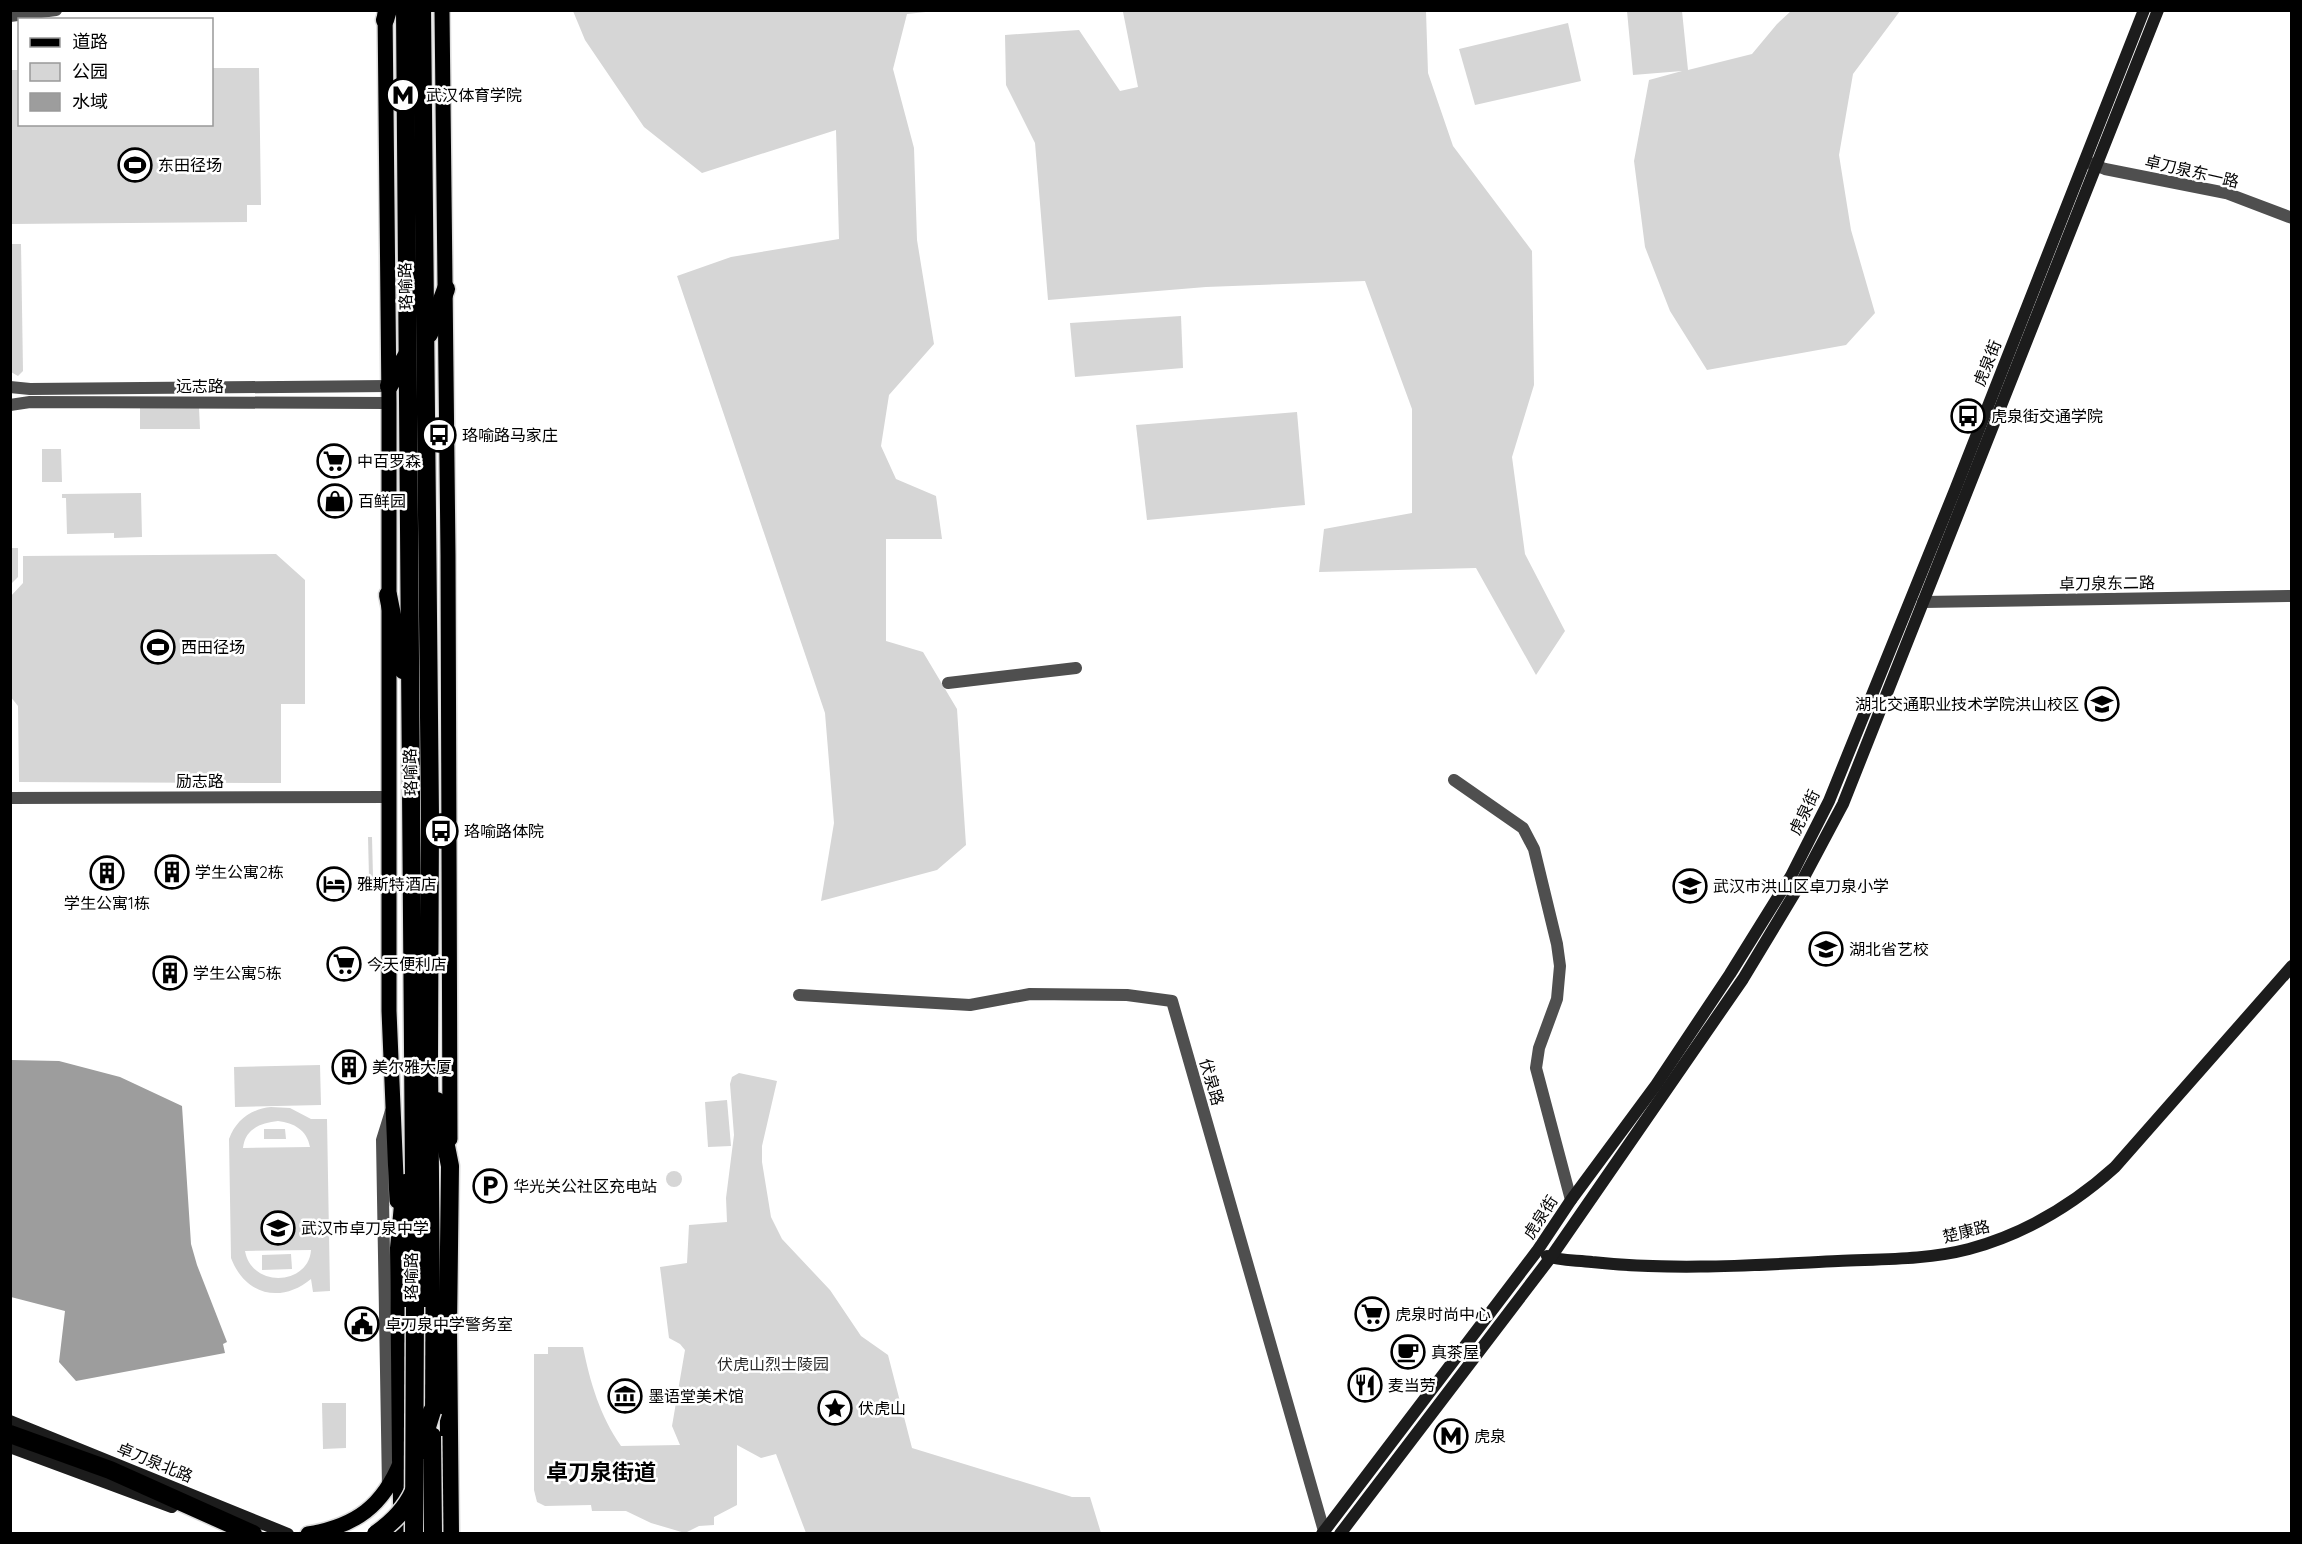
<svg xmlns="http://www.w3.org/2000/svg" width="2302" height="1544" viewBox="0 0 2302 1544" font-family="Quicksand,'Noto Sans SC',sans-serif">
<rect width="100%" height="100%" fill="#fff"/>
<g fill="#d6d6d6" fill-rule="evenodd">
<polygon points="573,11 935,11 907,14 893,69 914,148 917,240 934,344 889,395 881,446 896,479 936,496 942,539 886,539 886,641 923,652 957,709 966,845 937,870 821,901 834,823 825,713 677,276 731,257 839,239 836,130 702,173 644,127 585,40"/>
<polygon points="1127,11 1426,11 1428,73 1453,146 1532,251 1534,385 1512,457 1525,554 1565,631 1536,675 1476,568 1319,572 1324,529 1412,513 1412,409 1365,281 1206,287 1048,300 1035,143 1006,85 1005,35 1079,30 1120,91 1138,87 1123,12"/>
<polygon points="1627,11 1682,11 1688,70 1752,54 1777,24 1791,11 1900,11 1853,74 1839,155 1851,230 1875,313 1846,345 1707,370 1670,311 1645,247 1634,161 1649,80 1682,71 1633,75"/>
<polygon points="1568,23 1581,81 1475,105 1459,49"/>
<polygon points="212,68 259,68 261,205 247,205 247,222 11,224 11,70 19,70 20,124 212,124"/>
<polygon points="11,244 21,244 23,371 18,376 11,372"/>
<polygon points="1181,316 1183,368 1075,377 1070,323"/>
<polygon points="140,408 199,408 200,429 140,429"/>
<polygon points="1297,412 1305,505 1147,520 1136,425"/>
<polygon points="42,449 61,449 62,482 42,482"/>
<polygon points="141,493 142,537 114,538 114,533 67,534 66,498 62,498 62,494"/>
<polygon points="11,548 18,548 18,577 11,584"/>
<polygon points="276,554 305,580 305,704 281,704 281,783 19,782 18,706 10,696 10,597 23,583 23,556"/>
<polygon points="368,837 372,837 373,877 369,877"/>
<polygon points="320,1065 321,1105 235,1107 234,1067"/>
<path d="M739 1073 777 1081 762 1146V1162L771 1217 782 1239 830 1290 861 1336 888 1355 912 1448 1072 1497H1090L1101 1533H806L776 1454 761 1458 737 1445V1505L714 1517V1525L699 1526 685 1533 651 1523 626 1511H592L591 1505 545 1506 537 1502 534 1490V1354H548V1347H583C590 1382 600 1416 621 1446L680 1445 672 1426 685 1350 680 1344 669 1338 660 1267 687 1263 689 1225 727 1222 726 1198 734 1135 730 1084 732 1077Z"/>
<polygon points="727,1100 731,1146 708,1147 705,1102"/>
<path d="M271 1107 290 1108 311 1119H327L330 1291 313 1292 311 1279C281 1304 245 1295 231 1258L229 1139C236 1120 251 1109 271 1107ZM278 1121C294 1123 307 1130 310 1147L243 1148C245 1129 260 1123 278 1121ZM311 1250C309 1285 252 1289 245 1251Z"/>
<polygon points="264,1129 285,1129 286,1139 264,1139"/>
<circle cx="674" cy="1179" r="8"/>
<polygon points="291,1254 292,1269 262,1270 262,1255"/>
<polygon points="322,1403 346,1403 346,1448 323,1449"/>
</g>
<polygon fill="#9d9d9d" points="11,1060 59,1061 120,1077 182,1106 191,1244 197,1265 227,1342 223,1344 225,1353 76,1381 59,1362 65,1311 11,1297"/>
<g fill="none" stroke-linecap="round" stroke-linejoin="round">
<g stroke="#dbdbdb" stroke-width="18">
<g id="primary">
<polyline points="385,10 389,403 389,1011 397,1201"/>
<polyline points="442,10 448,555 450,1139"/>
<polyline points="400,1467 401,1534"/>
<path d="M308 1534C356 1526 383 1506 401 1461"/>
</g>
</g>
<g stroke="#dbdbdb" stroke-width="21">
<g id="highway">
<polyline points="405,10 415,1307"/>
<polyline points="422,10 430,818 429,1058 432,1411"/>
<polyline points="385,20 388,10"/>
<polyline points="429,334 446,289"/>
<polyline points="389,386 407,355"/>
<polyline points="388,595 403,670"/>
<polyline points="437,1101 450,1166 448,1329 450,1534"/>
<polyline points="10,1434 110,1470 253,1534"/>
<polyline points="401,1461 399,1248 405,1183"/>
</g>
</g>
<g stroke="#4f4f4f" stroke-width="12">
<polyline points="10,16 56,10"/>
<polyline points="2085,161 2105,169 2226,193 2292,218"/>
<polyline points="10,387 30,389 389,386"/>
<polyline points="10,405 30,402 389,403"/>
<polyline points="1923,602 2292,596"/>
<polyline points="948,683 1076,668"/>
<polyline points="1454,780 1523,828 1534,849 1557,944 1560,966 1557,999 1539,1048 1536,1068 1571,1200"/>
<polyline points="10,798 390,797"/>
<polyline points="799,995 970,1005 1030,994 1127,995 1172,1001 1324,1531"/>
<polyline points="388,1487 382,1140 391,1111"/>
</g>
<g stroke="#1c1c1c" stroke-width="12">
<path d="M1547 1256C1559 1261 1578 1260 1592 1262 1673 1271 1756 1265 1838 1261 1881 1259 1927 1260 1969 1249 2024 1234 2073 1205 2115 1167L2292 966"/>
<polyline points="10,1421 288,1534"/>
<polyline points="10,1447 172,1507"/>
<polyline points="1322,1534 1537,1251 1571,1200 1656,1085 1730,974 1791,876 1829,801 1955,490 2144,10"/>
<polyline points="1340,1534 1551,1257 1743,979 1802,881 1843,804 2158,10"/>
</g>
<use href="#primary" stroke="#000" stroke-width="15"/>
<use href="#highway" stroke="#000" stroke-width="18"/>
<g stroke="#dbdbdb" stroke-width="21" stroke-linecap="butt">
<g id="highway-bridge">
<polyline points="432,1436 433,1534"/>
<polyline points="424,1450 426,1430 432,1411"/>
<path d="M376 1534C392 1523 406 1509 414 1491"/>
<polyline points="414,1534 415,1307"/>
</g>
</g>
<use href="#highway-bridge" stroke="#000" stroke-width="18"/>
</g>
<defs>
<g id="metro-ring" transform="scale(1.725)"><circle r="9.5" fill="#fff" stroke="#000" stroke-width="1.5"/><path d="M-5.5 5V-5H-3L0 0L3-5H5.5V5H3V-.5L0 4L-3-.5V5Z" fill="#000"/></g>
<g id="stadium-ring" transform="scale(1.725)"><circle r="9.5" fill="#fff" stroke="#000" stroke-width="1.5"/><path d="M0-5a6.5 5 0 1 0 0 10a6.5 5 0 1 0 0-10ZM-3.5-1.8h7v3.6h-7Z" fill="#000"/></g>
<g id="bus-ring" transform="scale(1.725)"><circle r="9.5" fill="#fff" stroke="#000" stroke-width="1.5"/><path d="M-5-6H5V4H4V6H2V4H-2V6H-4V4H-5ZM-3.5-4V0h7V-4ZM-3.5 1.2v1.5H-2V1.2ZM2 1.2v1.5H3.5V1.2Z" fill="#000"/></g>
<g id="supermarket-ring" transform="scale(1.725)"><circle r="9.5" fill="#fff" stroke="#000" stroke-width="1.5"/><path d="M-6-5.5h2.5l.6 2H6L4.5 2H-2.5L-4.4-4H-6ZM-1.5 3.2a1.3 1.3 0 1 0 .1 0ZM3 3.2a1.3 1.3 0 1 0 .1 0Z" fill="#000"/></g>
<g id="shop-ring" transform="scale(1.725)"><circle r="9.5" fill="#fff" stroke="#000" stroke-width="1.5"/><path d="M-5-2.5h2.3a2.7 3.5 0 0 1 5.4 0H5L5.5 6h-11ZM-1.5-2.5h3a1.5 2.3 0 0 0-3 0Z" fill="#000"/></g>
<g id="university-ring" transform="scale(1.725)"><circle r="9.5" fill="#fff" stroke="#000" stroke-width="1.5"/><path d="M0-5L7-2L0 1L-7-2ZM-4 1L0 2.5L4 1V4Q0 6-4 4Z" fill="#000"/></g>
<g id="building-ring" transform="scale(1.725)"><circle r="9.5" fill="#fff" stroke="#000" stroke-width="1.5"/><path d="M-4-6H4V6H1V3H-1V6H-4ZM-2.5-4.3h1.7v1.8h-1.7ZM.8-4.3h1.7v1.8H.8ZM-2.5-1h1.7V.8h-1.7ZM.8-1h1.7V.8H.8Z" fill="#000"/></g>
<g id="hotel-ring" transform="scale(1.725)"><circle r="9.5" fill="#fff" stroke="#000" stroke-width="1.5"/><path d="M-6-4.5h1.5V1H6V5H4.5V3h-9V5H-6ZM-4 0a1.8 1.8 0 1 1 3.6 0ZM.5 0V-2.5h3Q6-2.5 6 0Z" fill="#000"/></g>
<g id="school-ring" transform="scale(1.725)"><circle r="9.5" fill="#fff" stroke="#000" stroke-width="1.5"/><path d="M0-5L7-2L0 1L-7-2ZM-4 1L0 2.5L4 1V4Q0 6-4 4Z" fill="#000"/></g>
<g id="parking-ring" transform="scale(1.725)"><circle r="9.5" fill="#fff" stroke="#000" stroke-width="1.5"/><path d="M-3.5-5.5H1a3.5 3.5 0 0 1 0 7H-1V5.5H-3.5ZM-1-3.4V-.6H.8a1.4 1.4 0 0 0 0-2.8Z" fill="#000"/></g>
<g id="civic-ring" transform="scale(1.725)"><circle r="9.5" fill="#fff" stroke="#000" stroke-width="1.5"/><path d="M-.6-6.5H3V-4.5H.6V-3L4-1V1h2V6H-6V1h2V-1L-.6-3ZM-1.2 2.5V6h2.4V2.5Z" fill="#000"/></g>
<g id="cafe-ring" transform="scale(1.725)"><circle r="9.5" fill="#fff" stroke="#000" stroke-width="1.5"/><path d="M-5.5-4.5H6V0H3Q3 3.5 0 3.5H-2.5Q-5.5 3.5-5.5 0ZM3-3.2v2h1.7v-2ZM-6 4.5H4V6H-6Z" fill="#000"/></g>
<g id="restaurant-ring" transform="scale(1.725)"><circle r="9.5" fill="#fff" stroke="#000" stroke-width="1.5"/><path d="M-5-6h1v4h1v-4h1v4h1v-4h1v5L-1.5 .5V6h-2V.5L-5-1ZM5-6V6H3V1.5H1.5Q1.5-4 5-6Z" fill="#000"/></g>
<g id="museum-ring" transform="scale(1.725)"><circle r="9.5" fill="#fff" stroke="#000" stroke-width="1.5"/><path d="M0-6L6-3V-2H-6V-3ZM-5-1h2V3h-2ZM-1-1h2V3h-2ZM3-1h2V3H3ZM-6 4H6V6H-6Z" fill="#000"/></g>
<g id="sight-ring" transform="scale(1.725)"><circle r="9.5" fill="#fff" stroke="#000" stroke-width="1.5"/><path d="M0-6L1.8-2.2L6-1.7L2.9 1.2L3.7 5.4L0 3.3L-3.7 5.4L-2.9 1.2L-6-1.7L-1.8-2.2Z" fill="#000"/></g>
</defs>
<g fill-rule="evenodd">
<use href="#metro-ring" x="403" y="95"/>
<use href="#stadium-ring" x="135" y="165"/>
<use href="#bus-ring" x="1968" y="416"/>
<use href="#bus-ring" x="439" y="435"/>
<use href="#supermarket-ring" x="334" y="461"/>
<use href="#shop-ring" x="335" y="501"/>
<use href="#stadium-ring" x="158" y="647"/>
<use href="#university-ring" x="2102" y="704"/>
<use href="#bus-ring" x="441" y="831"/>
<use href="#building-ring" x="172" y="872"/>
<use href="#building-ring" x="107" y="873"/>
<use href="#hotel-ring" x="334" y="884"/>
<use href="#school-ring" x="1690" y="886"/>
<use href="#school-ring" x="1826" y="949"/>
<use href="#supermarket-ring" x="344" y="964"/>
<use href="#building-ring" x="170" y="973"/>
<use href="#building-ring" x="349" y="1067"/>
<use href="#parking-ring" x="490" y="1186"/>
<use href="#school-ring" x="278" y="1228"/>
<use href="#supermarket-ring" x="1372" y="1314"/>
<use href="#civic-ring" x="362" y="1324"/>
<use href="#cafe-ring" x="1408" y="1352"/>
<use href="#restaurant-ring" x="1365" y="1385"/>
<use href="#museum-ring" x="625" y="1396"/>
<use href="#sight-ring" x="835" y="1408"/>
<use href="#metro-ring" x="1451" y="1436"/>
</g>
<g text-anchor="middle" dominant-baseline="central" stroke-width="5" stroke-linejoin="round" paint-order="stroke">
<g font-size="16" fill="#000" stroke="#fff" text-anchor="start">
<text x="426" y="95">武汉体育学院</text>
<text x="158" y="165">东田径场</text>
<text x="1991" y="416">虎泉街交通学院</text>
<text x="462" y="435">珞喻路马家庄</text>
<text x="357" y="461">中百罗森</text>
<text x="358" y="501">百鲜园</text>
<text x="181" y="647">西田径场</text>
<text x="2079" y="704" text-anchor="end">湖北交通职业技术学院洪山校区</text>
<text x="464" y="831">珞喻路体院</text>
<text x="195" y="872">学生公寓2栋</text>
<text x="357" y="884">雅斯特酒店</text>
<text x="1713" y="886">武汉市洪山区卓刀泉小学</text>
<text x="107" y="903" text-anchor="middle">学生公寓1栋</text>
<text x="1849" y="949">湖北省艺校</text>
<text x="367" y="964">今天便利店</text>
<text x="193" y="973">学生公寓5栋</text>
<text x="372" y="1067">美尔雅大厦</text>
<text x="513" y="1186">华光关公社区充电站</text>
<text x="301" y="1228">武汉市卓刀泉中学</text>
<text x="1395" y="1314">虎泉时尚中心</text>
<text x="385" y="1324">卓刀泉中学警务室</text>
<text x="1431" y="1352">真茶屋</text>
<text x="1388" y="1385">麦当劳</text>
<text x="648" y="1396">墨语堂美术馆</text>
<text x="858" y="1408">伏虎山</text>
<text x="1474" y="1436">虎泉</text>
</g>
<g font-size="16" fill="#000" stroke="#fff">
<text transform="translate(2192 171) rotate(13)">卓刀泉东一路</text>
<text transform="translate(405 286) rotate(-91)">珞喻路</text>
<text transform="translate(1987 363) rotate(-68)">虎泉街</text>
<text x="200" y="386">远志路</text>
<text transform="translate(2107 583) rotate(-1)">卓刀泉东二路</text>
<text transform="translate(410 772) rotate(-91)">珞喻路</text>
<text x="200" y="781">励志路</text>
<text transform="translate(1804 812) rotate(-64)">虎泉街</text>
<text transform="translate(1212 1082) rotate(74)">伏泉路</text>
<text transform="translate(1540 1217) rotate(-57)">虎泉街</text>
<text transform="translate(1966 1231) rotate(-14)">楚康路</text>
<text transform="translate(411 1276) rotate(-90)">珞喻路</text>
<text transform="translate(155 1462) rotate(22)">卓刀泉北路</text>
</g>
<g font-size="16" fill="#2d2d2d" stroke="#fff">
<text x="773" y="1364">伏虎山烈士陵园</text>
</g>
<g font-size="22" font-weight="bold" fill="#000" stroke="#fff">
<text x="601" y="1472">卓刀泉街道</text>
</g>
</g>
<rect width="2302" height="1544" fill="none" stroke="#000000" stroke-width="24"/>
<rect x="18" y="18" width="195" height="108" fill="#ffffff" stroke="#999999" stroke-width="1.5"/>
<rect x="30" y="38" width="30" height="9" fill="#000000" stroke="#999999" stroke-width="1.5"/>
<text x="72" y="48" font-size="18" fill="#000000">道路</text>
<rect x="30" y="63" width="30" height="18" fill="#d6d6d6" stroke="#999999" stroke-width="1.5"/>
<text x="72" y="78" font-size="18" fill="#000000">公园</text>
<rect x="30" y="93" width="30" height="18" fill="#9d9d9d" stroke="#999999" stroke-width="1.5"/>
<text x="72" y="108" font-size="18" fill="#000000">水域</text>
</svg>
